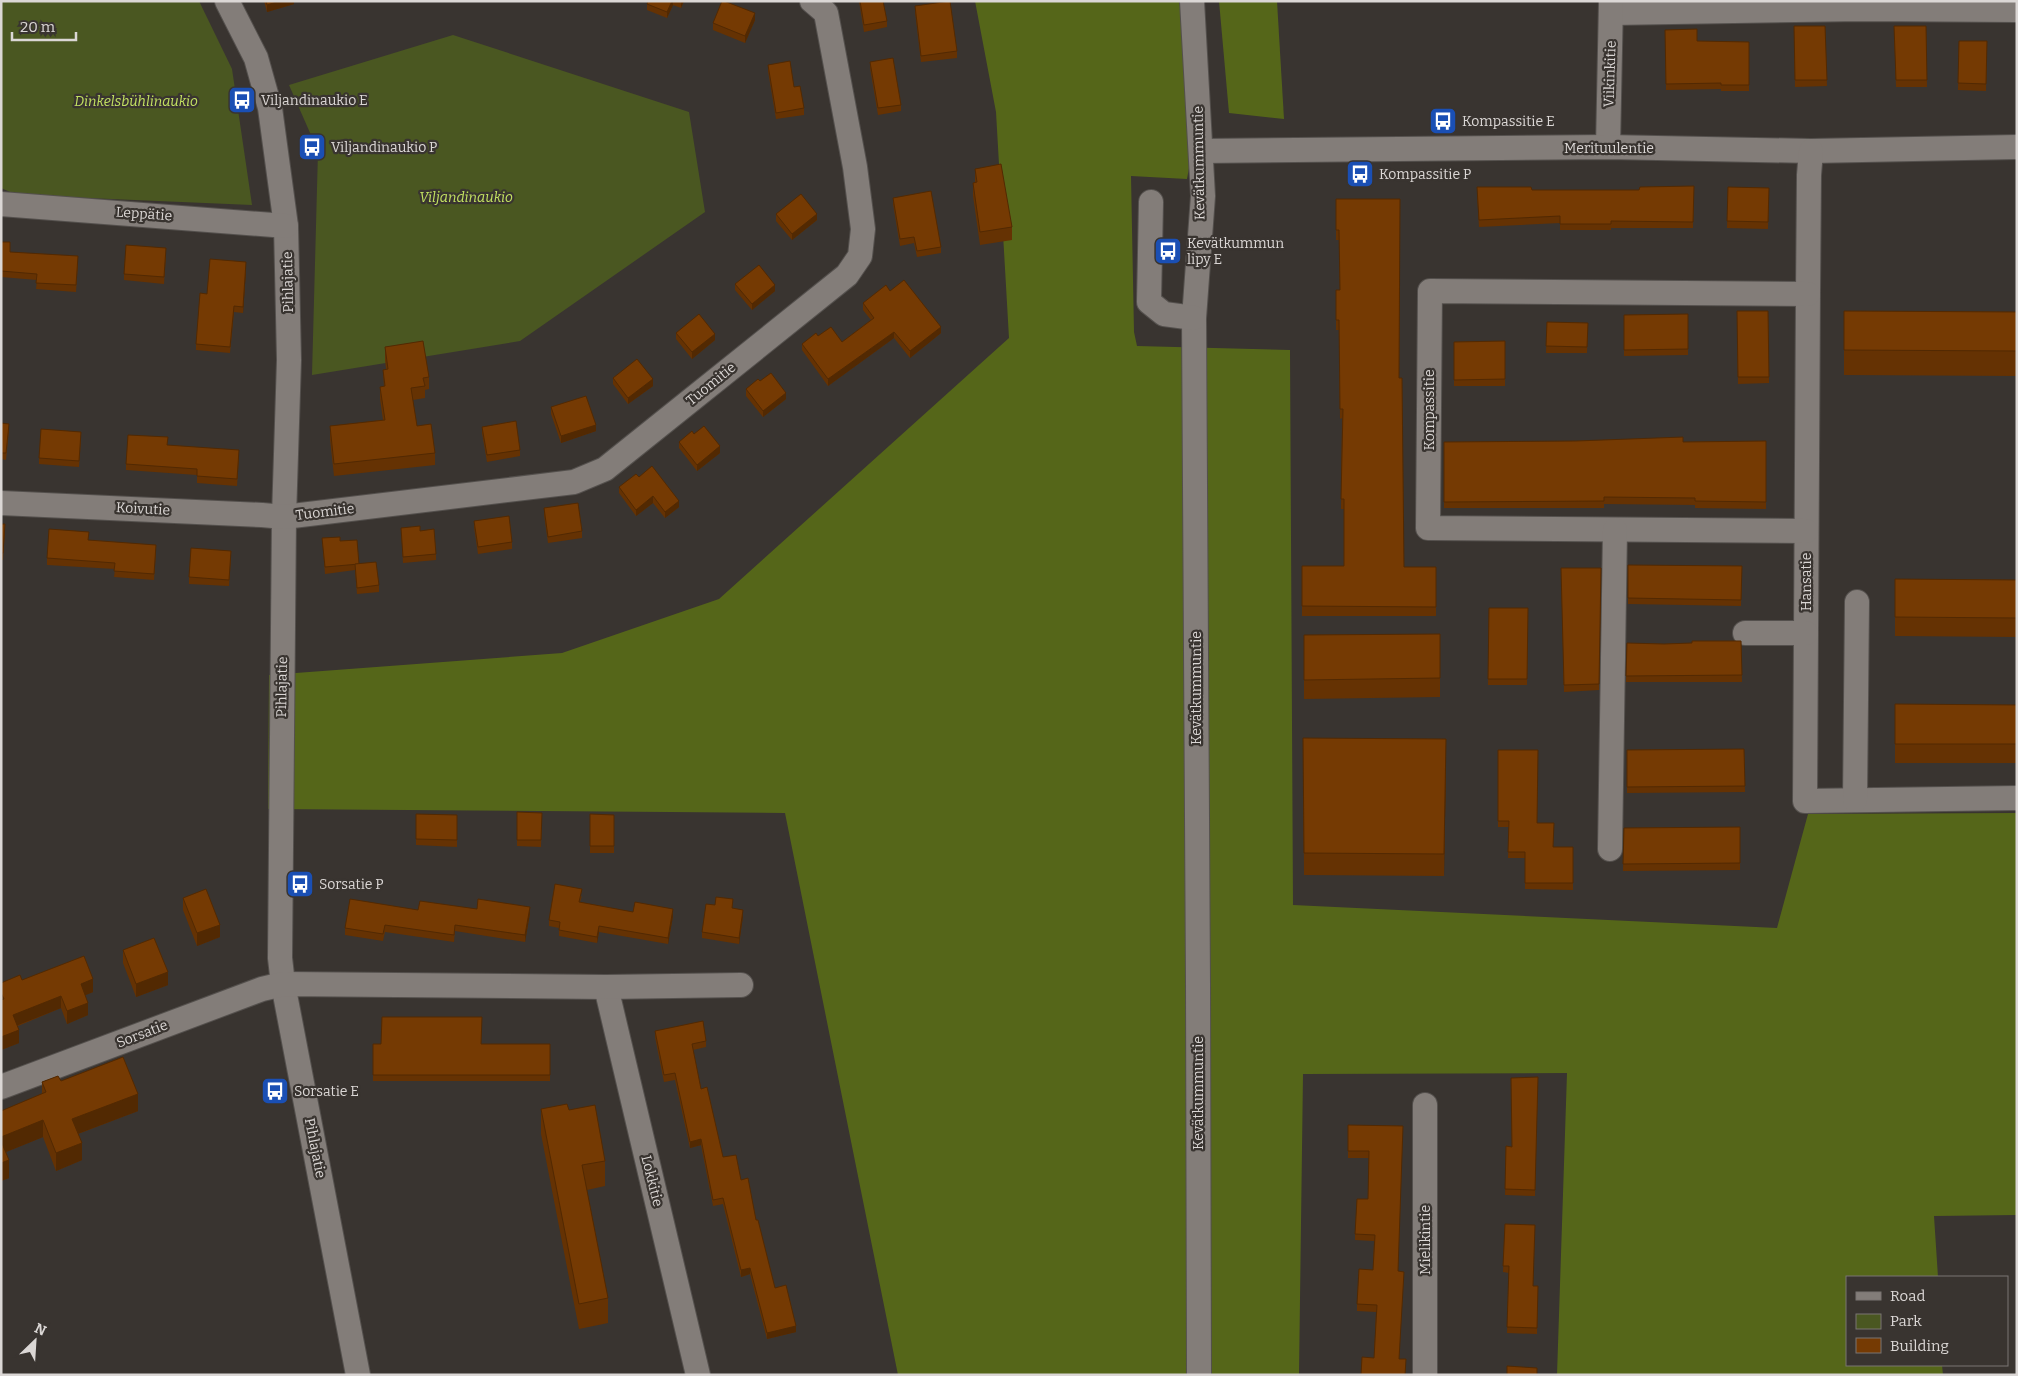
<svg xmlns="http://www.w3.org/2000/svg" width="2018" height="1376" viewBox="0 0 2018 1376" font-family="Bitter,serif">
<rect width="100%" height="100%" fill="#393430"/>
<g fill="#4a5721">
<polygon points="1,1 199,1 232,69 252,205 17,195 1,188"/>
<polygon points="453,35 689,112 705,212 520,341 312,375 318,151 289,85"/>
</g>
<g fill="#556619">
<polygon points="975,1 1187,1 1195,135 1187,179 1131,176 1134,332 1137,346 1290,350 1293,905 1777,928 1808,814 2017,813 2017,1215 1934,1216 1938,1277 1847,1277 1847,1365 1942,1365 1943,1375 1557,1375 1567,1073 1303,1074 1299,1375 898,1375 785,813 268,809 269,675 562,653 719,599 1009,338 996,112"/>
<polygon points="1219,1 1277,1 1284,119 1229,113"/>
</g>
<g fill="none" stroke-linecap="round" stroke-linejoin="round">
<g stroke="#54504d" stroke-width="26">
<g id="minor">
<polyline points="227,1 256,58 270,108 286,226 289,360 284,517 280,958 283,984 358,1375"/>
<polyline points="1192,1 1203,196 1194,318 1198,983 1199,1375"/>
<polyline points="1612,13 1862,9 2017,10"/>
<polyline points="1608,147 1611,1"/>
<polyline points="1201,151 1608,147 1811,151 2017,147"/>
<polyline points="1811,151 1809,175 1808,294 1805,801 2017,798"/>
<polyline points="1151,202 1149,302 1164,314 1194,318"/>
<polyline points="1,204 286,226"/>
<polyline points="1,503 262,515 284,517 574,482 605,469 847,275 860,256 863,229 855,167 826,13 812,1"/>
<polyline points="1806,531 1428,528 1430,291 1808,294"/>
<polyline points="1745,633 1806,633"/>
<polyline points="1855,800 1857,602"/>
<polyline points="1610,849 1615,530"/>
<polyline points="606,987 698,1375"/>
<polyline points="1,1087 262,989 283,984 606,987 741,985"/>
<polyline points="1425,1105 1425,1375"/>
</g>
</g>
<use href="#minor" stroke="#837d79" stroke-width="24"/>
</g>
<g fill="#653203">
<polygon points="264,1 294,1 294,4 267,12"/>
<polygon points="648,1 684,1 681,8 673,5 667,18 647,10 647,4"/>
<polygon points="859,1 883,1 887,21 887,27 864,32"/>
<polygon points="915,6 957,51 957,58 921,62 915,12"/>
<polygon points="755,20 745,43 713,30 713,23"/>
<polygon points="1794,26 1825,26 1827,86 1795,87"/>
<polygon points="1894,26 1926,26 1927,87 1896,87"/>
<polygon points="1665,30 1697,41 1749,42 1749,91 1721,91 1721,89 1666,90"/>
<polygon points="1959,41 1987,41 1986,91 1958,90"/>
<polygon points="870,62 901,105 901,111 878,115 870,68"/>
<polygon points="768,65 794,87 804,108 804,115 776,119 768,71"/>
<polygon points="975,169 1012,227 1012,240 980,245 973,196 973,183 975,183"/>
<polygon points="1694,186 1693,228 1611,228 1611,230 1560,230 1560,223 1479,227 1477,194 1532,190 1639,190"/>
<polygon points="1728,187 1769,188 1768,229 1727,228"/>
<polygon points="893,198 941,247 941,253 917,257 914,243 900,246 893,204"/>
<polygon points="1336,199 1399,378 1404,567 1436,567 1436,616 1302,616 1302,566 1344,566 1344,509 1341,509 1342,418 1340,419 1339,330 1336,330 1336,290 1340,290 1339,240 1336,240"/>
<polygon points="776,214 817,220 792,240 776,221"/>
<polygon points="1,242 10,252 78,263 76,292 36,289 37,280 1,277"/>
<polygon points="166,254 164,284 124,280 124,274"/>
<polygon points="246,269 243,313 234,312 230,353 196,350 196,344 207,294"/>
<polygon points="735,284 775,291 752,310 735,290"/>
<polygon points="890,291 941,333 910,358 894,338 828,386 802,350 802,344 818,336 842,342 871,320 863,310 863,303"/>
<polygon points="1737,311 1768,311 1769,383 1738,384"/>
<polygon points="1844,311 2017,312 2017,376 1844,375"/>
<polygon points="1688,314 1688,355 1624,356 1624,315"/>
<polygon points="1547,322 1588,323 1587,353 1546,353"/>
<polygon points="676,333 715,340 692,359 676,339"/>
<polygon points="1505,341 1505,386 1454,386 1454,342"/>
<polygon points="385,347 429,377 429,389 425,390 425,398 413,400 417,426 435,453 435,465 334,476 330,439 330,426 383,420 380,399 380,387 384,387 383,370 386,369 385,360"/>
<polygon points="613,378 653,386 628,404 613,384"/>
<polygon points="760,381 786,399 763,417 746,396 746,389"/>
<polygon points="551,407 596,431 561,443 551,414"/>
<polygon points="1,423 9,430 6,460 1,459"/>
<polygon points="482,427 520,450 520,456 487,462 482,433"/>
<polygon points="694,434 720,453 697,471 679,448 679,442"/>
<polygon points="81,438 79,467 39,464 39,458"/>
<polygon points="1766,441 1766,509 1695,508 1695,505 1604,504 1604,508 1444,508 1444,442 1683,442"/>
<polygon points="168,445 239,457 237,486 197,483 197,475 126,470 126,464"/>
<polygon points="639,477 679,507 665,518 653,503 636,516 619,493 619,487"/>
<polygon points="544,508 582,531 582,538 548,543 544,515"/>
<polygon points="474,521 512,542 512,549 478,554 474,527"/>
<polygon points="1,524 5,530 3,560 1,560"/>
<polygon points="401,528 436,554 436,560 403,563"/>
<polygon points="322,538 340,541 359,564 379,585 379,592 357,594 355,570 325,574"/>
<polygon points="156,551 154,580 114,577 115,569 47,565 47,558"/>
<polygon points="231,557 229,586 189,584 189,577"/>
<polygon points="1628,565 1742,566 1741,606 1628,604"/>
<polygon points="1561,568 1601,568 1599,690 1564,692"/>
<polygon points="1895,579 2017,580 2017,637 1895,636"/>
<polygon points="1489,608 1528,608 1527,685 1488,685"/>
<polygon points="1440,634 1440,697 1304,699 1304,635"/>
<polygon points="1741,641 1742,682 1626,682 1627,643 1664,644"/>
<polygon points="1895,704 2017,705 2017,763 1895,763"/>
<polygon points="1303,738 1446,761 1444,876 1304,875"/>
<polygon points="1744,749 1745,792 1627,793 1627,750"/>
<polygon points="1498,750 1537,823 1554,847 1573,847 1573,890 1525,889 1525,858 1508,858 1509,827 1498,827"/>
<polygon points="517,812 542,813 541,847 517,846"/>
<polygon points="416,814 457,815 457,847 416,845"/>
<polygon points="590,814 614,815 614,853 590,853"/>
<polygon points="1740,827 1740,870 1623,871 1624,828"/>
<polygon points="582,896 580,902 633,912 673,916 668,944 599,932 597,943 559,936 559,928 549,926 549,920"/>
<polygon points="183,898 220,937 197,946 183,910"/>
<polygon points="733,908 743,916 739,944 702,938 702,932"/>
<polygon points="477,909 530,913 525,942 455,931 454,942 385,932 383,941 345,935 345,928 418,910"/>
<polygon points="123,950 168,985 136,997 123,963"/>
<polygon points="22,980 93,992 85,995 88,1015 67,1024 61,1008 18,1026 19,1043 1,1050 1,983"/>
<polygon points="655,1031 706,1041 706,1047 693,1050 701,1089 723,1157 741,1180 756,1220 775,1288 796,1332 767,1339 750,1274 741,1277 723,1204 713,1206 701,1145 690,1148 675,1080 664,1082 655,1037"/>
<rect x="373" y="1044" width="177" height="37"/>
<polygon points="123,1057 138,1094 138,1111 78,1134 82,1143 82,1160 56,1171 43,1137 6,1152 9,1160 9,1178 1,1181 1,1111 42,1094 42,1082 58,1076 61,1081"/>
<polygon points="1538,1077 1535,1196 1505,1195 1506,1146 1512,1147"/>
<polygon points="541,1109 569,1110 605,1161 605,1186 587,1190 608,1298 608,1323 579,1329 541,1134"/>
<polygon points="1348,1125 1403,1126 1374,1358 1376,1312 1357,1311 1357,1304 1373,1270 1374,1241 1355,1240 1355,1234 1368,1199 1369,1158 1348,1158"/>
<polygon points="1505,1224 1533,1286 1538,1286 1537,1334 1507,1333 1509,1273 1503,1272"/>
</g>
<g fill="#522902">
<polygon points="280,1 294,1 294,4 267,12 267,5"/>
<polygon points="672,1 673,1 673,5 667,18 667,12"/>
<polygon points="681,1 684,1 681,8"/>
<polygon points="755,13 755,20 745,43 745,36"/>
<polygon points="817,214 817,220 792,240 792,234"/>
<polygon points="246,262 246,269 243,313 243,307"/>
<polygon points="775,285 775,291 752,310 752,304"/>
<polygon points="941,327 941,333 910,358 910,351"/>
<polygon points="894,332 894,338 828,386 828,379"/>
<polygon points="715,334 715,340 692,359 692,352"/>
<polygon points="653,379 653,386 628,404 628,398"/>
<polygon points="786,393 786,399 763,417 763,411"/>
<polygon points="596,425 596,431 561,443 561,436"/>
<polygon points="720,446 720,453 697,471 697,465"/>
<polygon points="653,496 653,503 636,516 636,510"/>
<polygon points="679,501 679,507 665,518 665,512"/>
<polygon points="1446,739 1446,761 1444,876 1444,854"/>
<polygon points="530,907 530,913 525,942 525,935"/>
<polygon points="673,909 673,916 668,944 668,938"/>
<polygon points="743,910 743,916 739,944 739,938"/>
<polygon points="220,925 220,937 197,946 197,933"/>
<polygon points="599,926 599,932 597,943 597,937"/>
<polygon points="168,972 168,985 136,997 136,984"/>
<polygon points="93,979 93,992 81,997 81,984"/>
<polygon points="61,996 61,1008 13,1027 13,1015"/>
<polygon points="88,1003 88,1015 67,1024 67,1011"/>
<polygon points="19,1030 19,1043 1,1050 1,1037"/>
<polygon points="138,1094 138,1111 72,1136 72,1119"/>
<polygon points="43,1120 43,1137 1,1154 1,1137"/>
<polygon points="701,1139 701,1145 690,1148 690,1142"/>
<polygon points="82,1143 82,1160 56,1171 56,1153"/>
<polygon points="9,1160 9,1178 1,1181 1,1163"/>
<polygon points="750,1268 750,1274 741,1277 741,1270"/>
<polygon points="796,1326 796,1332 767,1339 767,1333"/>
</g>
<g fill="#753a03" stroke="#522902">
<polygon points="266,1 280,1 267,5"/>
<polygon points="648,1 672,1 667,12 647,4"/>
<polygon points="722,1 724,1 755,13 745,36 713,23"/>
<polygon points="860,1 883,1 887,21 864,25"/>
<polygon points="950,1 957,51 921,56 915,6"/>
<polygon points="1794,26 1825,26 1827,80 1795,80"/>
<polygon points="1894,26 1926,26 1927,80 1896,80"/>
<polygon points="1697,29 1697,41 1749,42 1749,85 1721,85 1721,83 1666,84 1665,30"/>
<polygon points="1959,41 1987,41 1986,84 1958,83"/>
<polygon points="893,58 901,105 878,108 870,62"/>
<polygon points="790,61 794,87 800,86 804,108 776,113 768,65"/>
<polygon points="1001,164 1012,227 980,232 973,183 977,182 975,169"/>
<polygon points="1694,186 1693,222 1611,221 1611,224 1560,224 1560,216 1479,220 1477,187 1531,187 1532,190 1639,190 1640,187"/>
<polygon points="1728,187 1769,188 1768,222 1727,221"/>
<polygon points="931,191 941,247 917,251 914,237 900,239 893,198"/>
<polygon points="801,194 817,214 792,234 776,214"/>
<polygon points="1336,199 1400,199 1399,378 1402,378 1404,567 1436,567 1436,607 1302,606 1302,566 1344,566 1344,499 1341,499 1343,409 1340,409 1339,320 1336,320 1336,290 1340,290 1339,230 1336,230"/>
<polygon points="1,242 10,242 10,252 78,256 76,285 36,283 37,274 1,271"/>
<polygon points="126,245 166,248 164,277 124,274"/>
<polygon points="210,259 246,262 243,307 234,306 230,347 196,344 200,293 207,294"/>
<polygon points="759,265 775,285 752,304 735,284"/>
<polygon points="904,280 941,327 910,351 894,332 828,379 802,344 816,333 818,336 831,327 842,342 874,318 863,303 886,285 890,291"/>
<polygon points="1737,311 1768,311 1769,377 1738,377"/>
<polygon points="1844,311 2017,312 2017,351 1844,350"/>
<polygon points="699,314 715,334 692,352 676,333"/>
<polygon points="1688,314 1688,349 1624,350 1624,315"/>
<polygon points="1547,322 1588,323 1587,347 1546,346"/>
<polygon points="423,341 429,377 423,378 425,386 411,388 417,426 431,424 435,453 334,464 330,426 385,420 380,387 385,386 383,370 388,369 385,347"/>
<polygon points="1505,341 1505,379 1454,380 1454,342"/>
<polygon points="637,359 653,379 628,398 613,378"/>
<polygon points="771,373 786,393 763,411 746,389 758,379 760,381"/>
<polygon points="586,396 596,425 561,436 551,407"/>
<polygon points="516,421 520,450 487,455 482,427"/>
<polygon points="1,423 9,424 6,453 1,453"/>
<polygon points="704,426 720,446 697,465 679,442 692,431 694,434"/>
<polygon points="41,429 81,432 79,461 39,458"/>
<polygon points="128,435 168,437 167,445 239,450 237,479 197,476 197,469 126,464"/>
<polygon points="1683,437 1683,442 1766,441 1766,502 1695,501 1695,498 1604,497 1604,501 1444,502 1444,442 1576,441"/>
<polygon points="652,466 679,501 665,512 653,496 636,510 619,487 636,474 639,477"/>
<polygon points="578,503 582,531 548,537 544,508"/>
<polygon points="509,516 512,542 478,547 474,521"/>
<polygon points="1,524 5,524 3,553 1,553"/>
<polygon points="420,526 420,531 434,529 436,554 403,557 401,528"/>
<polygon points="49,529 89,532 88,540 156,545 154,574 114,571 115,563 47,558"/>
<polygon points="340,537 340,541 357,540 359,564 325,567 322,538"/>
<polygon points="191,548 231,551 229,580 189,577"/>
<polygon points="376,562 379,585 357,588 355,564"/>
<polygon points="1628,565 1742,566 1741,600 1628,598"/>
<polygon points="1561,568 1601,568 1599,684 1564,685"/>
<polygon points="1895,579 2017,580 2017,618 1895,617"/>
<polygon points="1489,608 1528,608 1527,679 1488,679"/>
<polygon points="1440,634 1440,678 1304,680 1304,635"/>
<polygon points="1692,641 1741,641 1742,675 1626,676 1627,643 1664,644 1692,643"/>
<polygon points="1895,704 2017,705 2017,744 1895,744"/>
<polygon points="1303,738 1446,739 1444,854 1304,853"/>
<polygon points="1744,749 1745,786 1627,787 1627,750"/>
<polygon points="1498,750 1538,750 1537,823 1554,823 1553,847 1573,847 1573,883 1525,883 1525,852 1508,852 1509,821 1498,821"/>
<polygon points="517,812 542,813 541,840 517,840"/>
<polygon points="416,814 457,815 457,840 416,839"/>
<polygon points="590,814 614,815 614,846 590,846"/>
<polygon points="1740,827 1740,863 1623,864 1624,828"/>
<polygon points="555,884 582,889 579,902 633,912 635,902 673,909 668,938 599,926 597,937 559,930 560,922 549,920"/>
<polygon points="206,889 220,925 197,933 183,898"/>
<polygon points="716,897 733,899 732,908 743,910 739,938 702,932 706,904 715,905"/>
<polygon points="350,899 418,910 420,901 477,909 478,899 530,907 525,935 455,925 454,935 385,925 383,934 345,928"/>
<polygon points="154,938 168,972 136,984 123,950"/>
<polygon points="84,956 93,979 81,984 88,1003 67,1011 61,996 13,1015 19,1030 1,1037 1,1000 4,999 1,993 1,983 20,975 22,980"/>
<polygon points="382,1017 482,1017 481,1044 550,1044 550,1075 373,1075 373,1044 381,1044"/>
<polygon points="703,1021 706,1041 692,1044 701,1089 707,1087 723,1157 736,1155 741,1180 748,1178 756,1220 758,1220 775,1288 786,1285 796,1326 767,1333 750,1268 741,1270 723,1198 713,1200 701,1139 690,1142 675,1073 664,1075 655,1031"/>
<polygon points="123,1057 138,1094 72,1119 82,1143 56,1153 43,1120 1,1137 1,1111 46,1092 42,1082 58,1076 61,1081"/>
<polygon points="1538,1077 1535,1190 1505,1189 1506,1146 1512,1147 1511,1078"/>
<polygon points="567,1104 569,1110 595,1105 605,1161 582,1165 608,1298 579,1304 541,1109"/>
<polygon points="1348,1125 1403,1126 1398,1271 1404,1272 1399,1359 1406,1359 1405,1375 1361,1375 1362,1357 1374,1358 1377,1305 1357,1304 1359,1269 1373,1270 1375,1235 1355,1234 1357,1199 1368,1199 1369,1151 1348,1151"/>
<polygon points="1,1141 9,1160 1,1163"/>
<polygon points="1505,1224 1535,1225 1533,1286 1538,1286 1537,1328 1507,1327 1509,1266 1503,1266"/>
<polygon points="1507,1366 1537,1368 1537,1375 1507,1375"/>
</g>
<defs>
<g id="bus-square" transform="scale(1.4375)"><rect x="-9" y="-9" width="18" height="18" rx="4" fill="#1a4fb4" stroke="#393430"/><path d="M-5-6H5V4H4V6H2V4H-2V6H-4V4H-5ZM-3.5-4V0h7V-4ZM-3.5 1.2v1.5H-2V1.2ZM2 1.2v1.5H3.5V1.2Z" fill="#fff"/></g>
</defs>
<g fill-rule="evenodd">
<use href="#bus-square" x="242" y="100"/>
<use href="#bus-square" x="1443" y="121"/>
<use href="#bus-square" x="312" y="147"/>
<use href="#bus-square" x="1360" y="174"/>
<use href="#bus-square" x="1168" y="251"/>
<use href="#bus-square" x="300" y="884"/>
<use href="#bus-square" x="275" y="1091"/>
</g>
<g text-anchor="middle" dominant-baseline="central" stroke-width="4.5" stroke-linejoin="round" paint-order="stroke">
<g font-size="14" fill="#dbd7d5" stroke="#393430">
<text transform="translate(1610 74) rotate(-88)">Viikinkitie</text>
<text x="1609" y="148">Merituulentie</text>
<text transform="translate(1199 163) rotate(-91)">Kevätkummuntie</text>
<text transform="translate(144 214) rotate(4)">Leppätie</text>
<text transform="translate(288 282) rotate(-91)">Pihlajatie</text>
<text transform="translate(711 384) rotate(-39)">Tuomitie</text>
<text transform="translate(1429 410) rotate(-90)">Kompassitie</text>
<text transform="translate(143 509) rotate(3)">Koivutie</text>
<text transform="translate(325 512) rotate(-7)">Tuomitie</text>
<text transform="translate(1806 582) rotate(-90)">Hansatie</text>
<text transform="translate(282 687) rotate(-89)">Pihlajatie</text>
<text transform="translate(1196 688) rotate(-90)">Kevätkummuntie</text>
<text transform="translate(142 1034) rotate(-21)">Sorsatie</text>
<text transform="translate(1198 1093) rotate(-90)">Kevätkummuntie</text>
<text transform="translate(315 1148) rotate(79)">Pihlajatie</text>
<text transform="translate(652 1181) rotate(76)">Lokkitie</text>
<text transform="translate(1425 1240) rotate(-90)">Mielikintie</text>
</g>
<g font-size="14" fill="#dbd7d5" stroke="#393430" text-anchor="start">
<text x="261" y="100">Viljandinaukio E</text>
<text x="1462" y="121">Kompassitie E</text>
<text x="331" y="147">Viljandinaukio P</text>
<text x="1379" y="174">Kompassitie P</text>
<text x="1187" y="243">Kevätkummun<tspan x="1187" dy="16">lipy E</tspan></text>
<text x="319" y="884">Sorsatie P</text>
<text x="294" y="1091">Sorsatie E</text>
</g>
<g font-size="14" font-style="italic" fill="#c2e161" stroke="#393430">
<text x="136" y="101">Dinkelsbühlinaukio</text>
<text x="466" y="197">Viljandinaukio</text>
</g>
</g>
<rect width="2018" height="1376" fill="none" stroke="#dbd7d5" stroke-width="5"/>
<rect x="1846" y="1276" width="162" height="90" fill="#393430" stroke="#7a7572"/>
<rect x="1856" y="1292" width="25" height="8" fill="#837d79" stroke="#7a7572"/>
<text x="1890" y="1301" font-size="15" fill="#dbd7d5">Road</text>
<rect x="1856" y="1314" width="25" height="15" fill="#4a5721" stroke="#7a7572"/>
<text x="1890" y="1326" font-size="15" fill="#dbd7d5">Park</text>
<rect x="1856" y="1338" width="25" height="15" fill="#753a03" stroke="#7a7572"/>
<text x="1890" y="1351" font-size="15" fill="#dbd7d5">Building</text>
<g transform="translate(35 1341) rotate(25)" stroke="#393430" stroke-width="4" paint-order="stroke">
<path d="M0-4L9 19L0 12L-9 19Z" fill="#dbd7d5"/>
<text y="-8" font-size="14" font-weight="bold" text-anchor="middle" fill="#dbd7d5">N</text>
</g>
<path d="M12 32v8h64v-8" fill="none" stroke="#dbd7d5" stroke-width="2.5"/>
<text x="20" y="32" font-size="15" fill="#dbd7d5" stroke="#393430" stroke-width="4" paint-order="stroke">20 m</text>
</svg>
